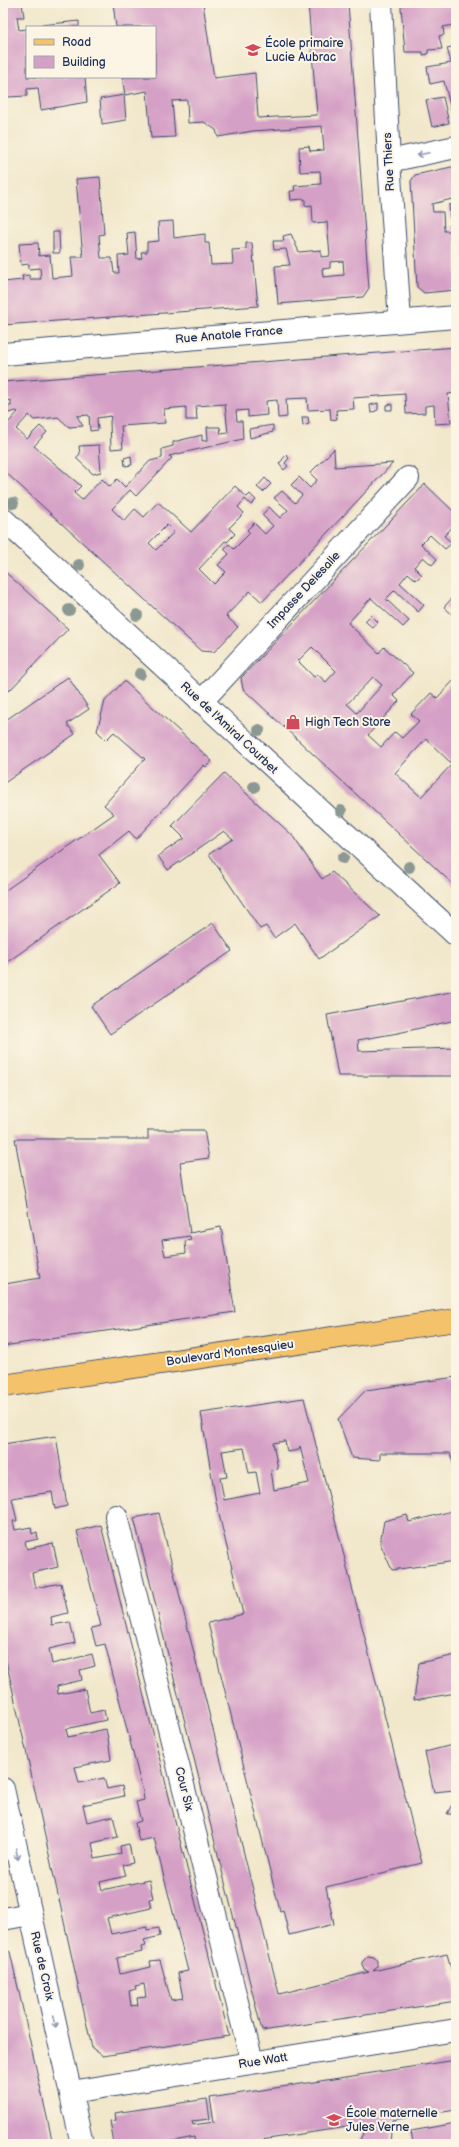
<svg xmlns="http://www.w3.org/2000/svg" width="459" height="2147" viewBox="0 0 459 2147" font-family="'Balsamiq Sans',sans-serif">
<rect width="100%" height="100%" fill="#fcf5e5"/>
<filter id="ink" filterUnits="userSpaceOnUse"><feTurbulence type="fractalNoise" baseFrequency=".025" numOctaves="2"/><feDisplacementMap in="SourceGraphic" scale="8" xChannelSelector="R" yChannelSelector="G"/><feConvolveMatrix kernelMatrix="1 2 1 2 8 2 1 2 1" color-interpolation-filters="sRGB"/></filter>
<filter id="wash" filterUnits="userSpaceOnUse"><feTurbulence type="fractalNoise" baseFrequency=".012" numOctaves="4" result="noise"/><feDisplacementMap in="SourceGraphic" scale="16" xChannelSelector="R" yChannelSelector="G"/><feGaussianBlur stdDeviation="0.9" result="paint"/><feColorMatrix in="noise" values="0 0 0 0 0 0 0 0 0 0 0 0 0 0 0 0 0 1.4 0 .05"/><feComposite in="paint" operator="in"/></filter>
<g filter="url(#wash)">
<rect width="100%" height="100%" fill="#f1e7cb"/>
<g id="blocks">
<g fill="#d5a0c6" fill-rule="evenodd">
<polygon points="3,3 22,3 24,17 17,17 19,30 27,29 27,77 85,77 87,102 41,110 38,88 27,89 27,96 7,97 6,90 3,91"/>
<path d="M113 3H203L214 78 255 73 258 118 317 115 308 3H348L369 288 363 297 278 304 275 266 290 265 286 249 274 250 273 241H284L283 236 291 234 299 252 321 250V257L330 256 327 222 313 223 312 205 305 206V199L291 200 290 191H295L294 186 321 184 320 171 300 172 299 147 309 146 310 151 324 150 322 126 253 131 218 137 216 130 204 122 188 123 187 100 172 101 175 137 151 138 147 91 125 95 122 77H155V27H116ZM343 261 344 275 323 277 322 269 330 268V262Z"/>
<polygon points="405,3 456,3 456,35 453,25 443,27 444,35 439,36 442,49 428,50 428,54 423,55 423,52 405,52 401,7"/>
<polygon points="79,21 79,27 32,27 32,26"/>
<polygon points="456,46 456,121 454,122 444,81 430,84 427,67 451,63 447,48"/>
<polygon points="124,95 126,120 102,124 100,99"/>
<polygon points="443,97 449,123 432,127 426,100"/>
<polygon points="456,166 456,218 450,218 449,205 454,204 452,199 432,204 433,212 443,212 444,231 451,231 450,226 456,226 456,290 424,293 417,287 411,181 415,175"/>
<polygon points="100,177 104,234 99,235 101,258 112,258 114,273 119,273 118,256 129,255 127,233 135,232 137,259 142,258 141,252 147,252 147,242 159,241 158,222 173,221 174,238 205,234 205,243 209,243 211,265 233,264 232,250 246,249 246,243 252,243 258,306 3,325 3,282 23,280 22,276 29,275 30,279 41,279 40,268 29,269 29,264 21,265 19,244 38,243 39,256 50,255 52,278 73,276 71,257 83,257 76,179"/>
<polygon points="53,232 59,232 60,253 53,253"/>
<path d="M456 347V393L448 394 451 423 435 424 434 405 425 406V413L406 414 405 394 353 398 354 409 336 410 337 419 331 420 330 409 308 410 307 398 286 399 287 417 278 418 277 400 266 401 267 415 248 417V410L236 411 237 421H242L243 439 169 456 172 458 136 496 130 490 112 509 124 521 135 509 144 517 158 502 191 532 235 486 247 497 250 494 256 500 251 505 245 499 238 507 244 513 229 528 235 534 227 542 225 541 199 569 214 584 226 572 218 565 229 554 224 549 229 544 234 549 250 533 247 530 254 523 265 534 273 526 262 515 269 507 280 518 288 510 274 498 282 491 295 503 302 495 291 485 299 477 310 488 317 480 310 473 334 449 335 467 393 463 262 602 250 591 226 616 238 627 214 652 201 651 3 470V418L8 423 18 412 17 411 3 414V406H11V400L3 401V382ZM225 404 228 433 221 434 220 427H207L208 440 202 441V435L173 442V446L162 449V458L150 461 125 487 117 479 110 487 102 479 82 500 74 493 81 486 34 446 47 432 40 426 27 439 16 429 29 415 34 420 58 417 69 427 83 426 77 416 89 415 90 431 98 430 97 418 111 416 110 422 111 449 123 448 121 426 165 423 164 409 186 407V420H197L196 406ZM167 525 174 532 156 550 149 543Z"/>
<polygon points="378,403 378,410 371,413 370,405"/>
<polygon points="392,404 392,410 386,410 386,405"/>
<polygon points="302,417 308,417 309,424 303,426"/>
<polygon points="273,425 273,432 250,438 249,429"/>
<polygon points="99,445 101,472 93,474 76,458 80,454 79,446"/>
<polygon points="286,455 289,458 285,463 288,466 284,470 279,464"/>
<polygon points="131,456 132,465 125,466 124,458"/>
<polygon points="265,478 271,484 263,492 257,487"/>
<path d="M425 484 452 510 456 509V523L444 536 452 543 445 549 430 535 421 544 437 559 432 565 423 557 414 567 422 575 416 580 408 573 400 583 424 605 418 612 395 590 386 599 409 621 403 627 371 598 348 623 379 653 384 647 413 673 393 695 399 701 368 735 381 747 395 732 402 738 419 721 411 714 431 693 437 698 456 678V887L243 689 241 678ZM312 647 336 671 326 682 317 674 314 677 298 661ZM373 677 382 685 357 713 347 704ZM426 739 452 764 421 797 395 773Z"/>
<polygon points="3,570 68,629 11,689 3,694"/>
<polygon points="456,594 456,618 444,607"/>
<polygon points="371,615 378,622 373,628 365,621"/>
<polygon points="68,677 89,709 67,724 75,734 3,784 3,722"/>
<polygon points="124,681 212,761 206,767 204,765 136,839 129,831 99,855 120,883 3,965 3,892 114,814 104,805 145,759 114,732 106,740 97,731 105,701"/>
<polygon points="224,773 292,835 322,879 332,872 380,916 319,959 295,923 274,938 266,926 260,929 209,854 233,839 224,831 168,870 158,856 184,838 172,826"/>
<polygon points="213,923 232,951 110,1034 91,1006"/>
<polygon points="456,991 456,1020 398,1033 358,1040 359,1051 456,1048 456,1076 338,1076 327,1015"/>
<path d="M148 1130H204L209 1158 180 1162 190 1233 221 1227 235 1312 3 1346V1290L6 1289 5 1284 40 1278 15 1139H148ZM190 1236 191 1240 185 1241 186 1253 165 1256 162 1240Z"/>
<polygon points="456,1377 456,1474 450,1453 380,1453 380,1460 352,1458 338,1419 366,1390"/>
<path d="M304 1398 422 1863 326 1887 334 1924 289 1935 283 1910 280 1911 208 1623 243 1614 216 1502 201 1413ZM285 1441 287 1452 299 1450 300 1446 309 1483 274 1490 271 1470 278 1469 273 1443ZM244 1448 249 1473 256 1472 260 1493 224 1500 220 1478 227 1477 222 1451Z"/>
<path d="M56 1436 67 1506 55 1509 52 1492 12 1498 17 1521H13L15 1530 31 1527 32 1534 37 1532 38 1539 25 1542 27 1549 53 1543 58 1567 32 1573 35 1588 61 1583 68 1613 51 1617 52 1625 70 1622 75 1643 49 1649 52 1664 92 1654 95 1666 80 1670 82 1680 57 1686 58 1694 85 1689 90 1713 104 1710 106 1720 66 1729 68 1737 106 1729 108 1738 111 1760 75 1767 79 1783 104 1778 107 1789 122 1786 124 1796 83 1805 87 1822 113 1816 118 1837 92 1843 95 1859 121 1854 120 1846 129 1844 133 1863 123 1865 126 1876 100 1882 102 1890 149 1880 153 1898 149 1899 151 1908 107 1918 111 1934 147 1927V1930L159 1928 160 1936 144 1940 146 1946 141 1947 142 1952 117 1958 120 1974 151 1967 150 1961 160 1960 171 2000 183 1998 178 1973 188 1971 154 1838 139 1841 135 1823 141 1821 136 1802 144 1800 143 1792 105 1644 96 1646 91 1628 101 1626 77 1531 101 1525 229 2036 103 2056 92 2048 3 1647V1444ZM144 1984 146 1997 137 1998 138 2005 131 2006 129 1991 136 1989 135 1986Z"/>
<polygon points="456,1510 456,1561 392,1570 380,1543 384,1521 407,1515 409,1522"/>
<polygon points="159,1513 279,1994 369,1972 364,1970 362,1965 362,1962 368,1956 374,1957 377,1961 377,1967 373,1971 447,1954 456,1987 456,2001 262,2031 134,1518"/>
<polygon points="456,1655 456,1693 414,1700 419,1663"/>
<polygon points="456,1744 456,1795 454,1790 434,1792 425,1752"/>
<polygon points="456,1797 456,1814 447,1814"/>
<polygon points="3,1947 10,1952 53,2144 3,2144"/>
<polygon points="456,2060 456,2110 392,2120 390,2144 358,2144 364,2131 366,2131 367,2124 235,2144 195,2144 194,2137 158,2144 114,2144 110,2121 116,2120 115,2113 207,2099 210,2119 192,2121 193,2125 214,2122 210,2098"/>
<polygon points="456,2123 456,2144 413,2144 411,2131"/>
</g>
</g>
</g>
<g filter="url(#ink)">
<use href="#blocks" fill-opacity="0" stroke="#3b4b6e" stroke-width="1"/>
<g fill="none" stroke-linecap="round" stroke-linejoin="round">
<g stroke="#3b4b6e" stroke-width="24">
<g id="minor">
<polyline points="381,3 389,161 400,321"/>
<polyline points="389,161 456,147"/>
<polyline points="3,354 456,317"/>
<polyline points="3,519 456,935"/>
<polyline points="201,702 408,478"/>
<polyline points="116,1516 252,2062"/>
<polyline points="3,1789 82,2144"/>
<polyline points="3,1919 30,1914"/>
<polyline points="71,2092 456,2030"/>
</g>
</g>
<g stroke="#3b4b6e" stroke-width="24">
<polyline id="major" points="3,1386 456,1320"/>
</g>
<use href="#minor" stroke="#fff" stroke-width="22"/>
<use href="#major" stroke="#f3c26a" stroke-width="22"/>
</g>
<g fill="#8c9893">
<circle cx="13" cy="503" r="6"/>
<circle cx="79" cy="565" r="6"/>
<circle cx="69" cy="610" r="6"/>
<circle cx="137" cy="615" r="6"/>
<circle cx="140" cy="674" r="6"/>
<circle cx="259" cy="730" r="6"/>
<circle cx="254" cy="787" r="6"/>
<circle cx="341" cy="811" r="6"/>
<circle cx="343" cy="858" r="6"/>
<circle cx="409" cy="867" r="6"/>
</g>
<defs><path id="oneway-shaft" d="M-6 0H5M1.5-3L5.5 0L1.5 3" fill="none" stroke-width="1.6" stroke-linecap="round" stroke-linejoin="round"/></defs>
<g stroke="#8d97ae">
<use href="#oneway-shaft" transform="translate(423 154) rotate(168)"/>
<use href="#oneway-shaft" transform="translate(17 1854) rotate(78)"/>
<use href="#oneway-shaft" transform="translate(55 2022) rotate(77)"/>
</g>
</g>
<defs>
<g id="school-bare" transform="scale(1.2)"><path d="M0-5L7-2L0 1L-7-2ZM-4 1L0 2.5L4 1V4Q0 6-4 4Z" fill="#d1495b" stroke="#fcf5e5" stroke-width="2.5" paint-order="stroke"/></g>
<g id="shop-bare" transform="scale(1.2)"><path d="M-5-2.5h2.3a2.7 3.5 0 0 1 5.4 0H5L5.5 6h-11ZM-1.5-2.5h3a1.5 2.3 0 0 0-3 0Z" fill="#d1495b" stroke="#fcf5e5" stroke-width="2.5" paint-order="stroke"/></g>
</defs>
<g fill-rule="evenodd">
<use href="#school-bare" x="253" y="50"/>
<use href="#shop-bare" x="293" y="722"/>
<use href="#school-bare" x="334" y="2120"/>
</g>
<g text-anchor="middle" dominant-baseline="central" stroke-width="4" stroke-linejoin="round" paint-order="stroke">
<g font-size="12" fill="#1b2f5e" stroke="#fcf5e5" text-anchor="start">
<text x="265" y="43">École primaire<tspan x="265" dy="14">Lucie Aubrac</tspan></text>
<text x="305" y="722">High Tech Store</text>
<text x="346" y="2113">École maternelle<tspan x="346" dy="14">Jules Verne</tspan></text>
</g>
<g font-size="12" fill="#1b2f5e" stroke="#fcf5e5">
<text transform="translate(389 162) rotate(-93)">Rue Thiers</text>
<text transform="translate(229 335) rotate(-5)">Rue Anatole France</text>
<text transform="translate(304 590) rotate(-47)">Impasse Delesalle</text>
<text transform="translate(229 728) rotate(43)">Rue de l'Amiral Courbet</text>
<text transform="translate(230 1353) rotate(-8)">Boulevard Montesquieu</text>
<text transform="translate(184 1789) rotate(76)">Cour Six</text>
<text transform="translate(42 1966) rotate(77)">Rue de Croix</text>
<text transform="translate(263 2061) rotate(-9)">Rue Watt</text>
</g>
</g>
<rect width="459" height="2147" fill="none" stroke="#fcf5e5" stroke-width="16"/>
<rect x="26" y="26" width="130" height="52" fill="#fcf5e5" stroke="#a2a6af"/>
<rect x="34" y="39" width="20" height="6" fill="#f3c26a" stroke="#a2a6af"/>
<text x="62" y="46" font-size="12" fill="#1b2f5e">Road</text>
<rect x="34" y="56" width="20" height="12" fill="#d5a0c6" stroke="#a2a6af"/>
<text x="62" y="66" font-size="12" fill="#1b2f5e">Building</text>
</svg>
